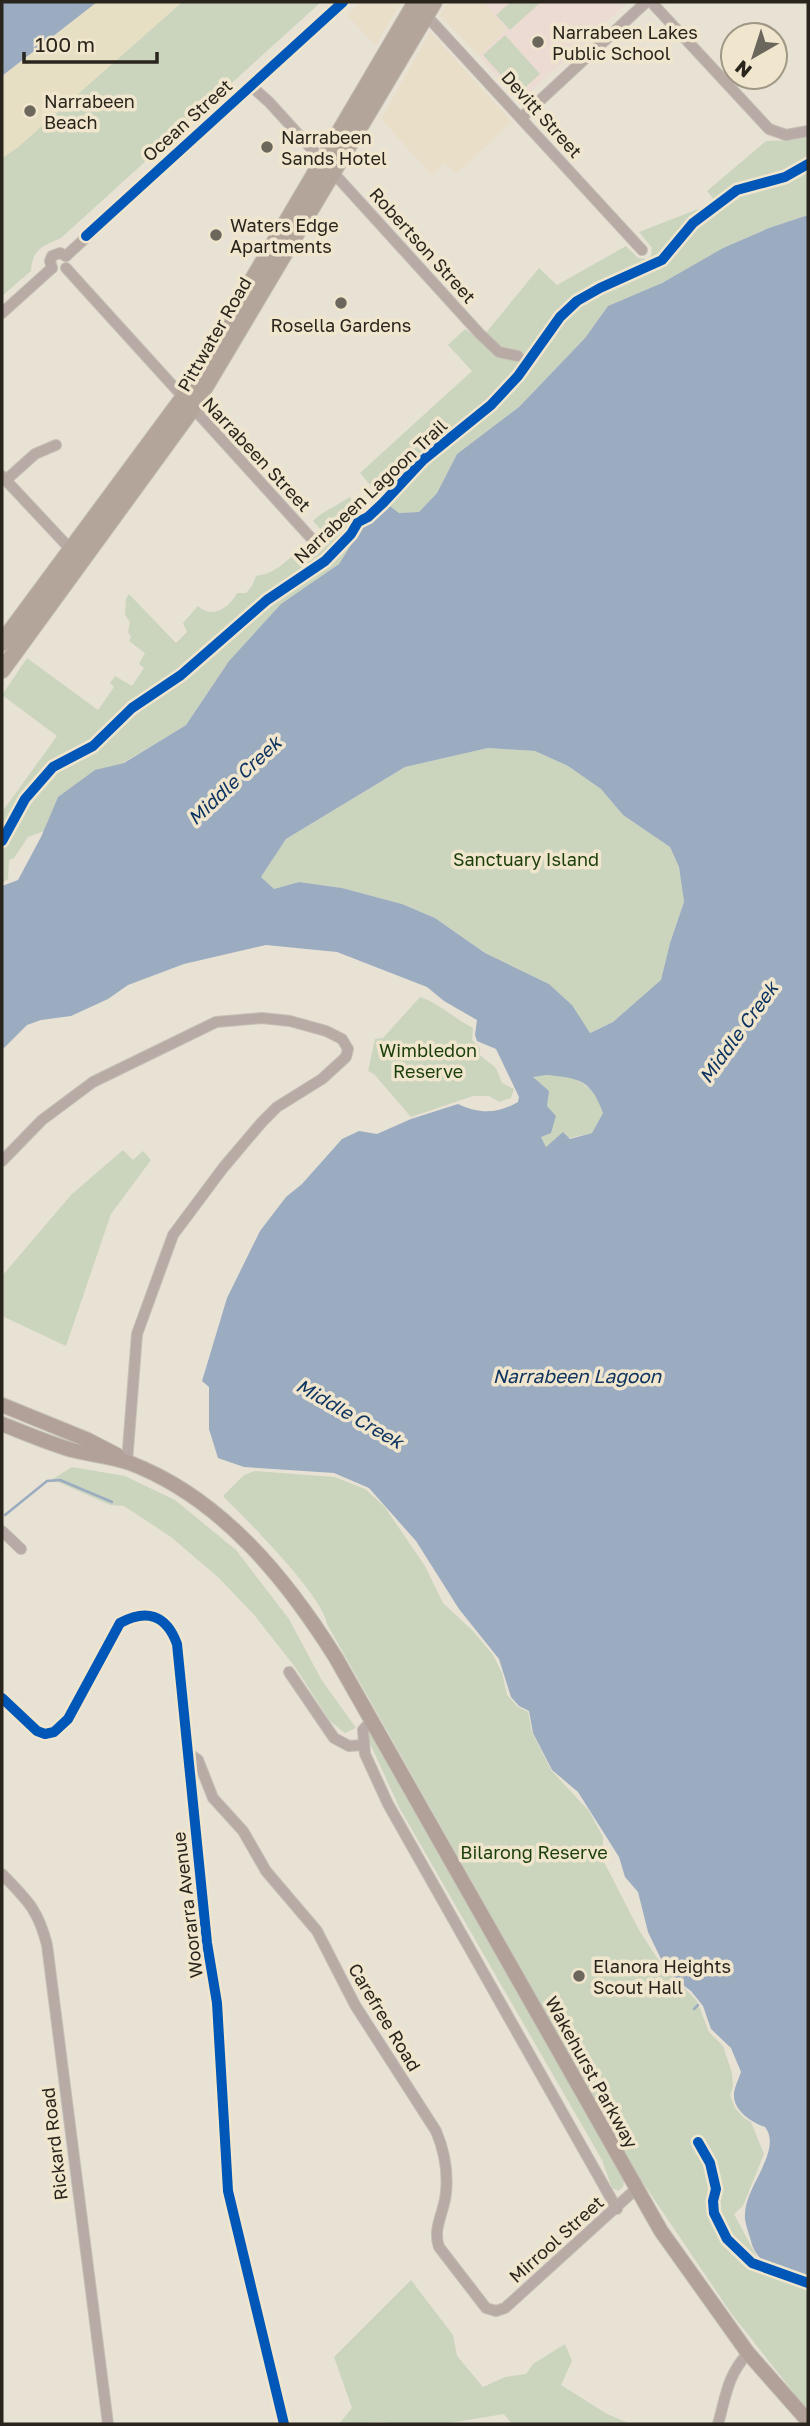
<svg xmlns="http://www.w3.org/2000/svg" width="810" height="2426" viewBox="0 0 810 2426" font-family="'Golos Text',sans-serif">
<rect width="100%" height="100%" fill="#e8e2d5"/>
<g fill="#e9dec7">
<polygon points="362,2 401,2 376,45 347,15"/>
<polygon points="448,2 483,2 507,29 479,56 440,15"/>
<polygon points="430,32 512,122 456,174 445,163 432,175 381,119"/>
</g>
<polygon fill="#ecdbd3" points="483,2 628,2 520,101 479,56 507,29"/>
<g fill="#cbd5be">
<path d="M182 2H321L61 238C43 246 32 249 31 271L2 296V158L18 147Z"/>
<polygon points="511,2 538,2 540,3 510,30 496,15"/>
<polygon points="505,35 540,74 518,94 483,55"/>
<polygon points="808,137 808,215 767,229 723,248 662,283 608,306 585,338 519,407 457,454 437,493 419,512 399,513 386,503 360,473 472,371 448,345 465,329 480,340 539,268 557,285 626,246 638,258 647,259 651,256 652,248 639,232 716,202 707,191 766,141 793,140"/>
<path d="M349 497 370 518 339 564 281 605 229 661 186 725 123 763 95 771 58 797 44 831 28 837 14 858 9 860 8 879 2 883V812L57 736 2 695 27 658 98 710 114 687 110 683 115 676 132 686 144 668 139 664 145 653 129 641 131 637 128 632 130 622 125 615 126 599 129 594 176 643 187 632 183 623 198 606C212 620 230 607 237 593H246L252 586 256 576C283 572 287 555 307 547 318 552 325 552 329 539L313 521C322 511 338 506 349 497Z"/>
<polygon points="488,748 535,751 568,766 601,789 623,815 670,847 679,867 684,902 670,943 661,981 613,1022 589,1033 572,1005 549,984 485,953 435,918 402,904 342,888 299,882 274,889 261,877 286,839 405,767"/>
<path d="M420 997C437 1002 455 1019 473 1028L472 1040 480 1048V1055L496 1068 502 1083 514 1089 511 1098 499 1102 489 1096H473L411 1117 374 1074 368 1071 375 1039 383 1038Z"/>
<polygon points="546,1075 573,1077 595,1092 603,1113 592,1133 556,1141 546,1147 541,1137 547,1106 532,1076"/>
<polygon points="123,1150 133,1160 143,1151 151,1160 111,1214 66,1346 2,1316 2,1276 71,1195"/>
<polygon points="72,1467 125,1476 175,1500 236,1550 289,1619 321,1679 356,1728 345,1733 330,1721 295,1667 255,1616 219,1578 171,1537 124,1506 110,1505 58,1482 48,1482"/>
<path d="M255 1471 335 1477 365 1489 384 1506 425 1566 443 1603 474 1632 493 1655 502 1673 507 1695 518 1707 528 1712 532 1732 551 1770 589 1811 603 1837V1860L639 1930 661 1964 697 2001 709 2032 723 2046 732 2073 733 2087 730 2095 735 2108 744 2118 751 2122 764 2154 743 2206 734 2214 758 2259 777 2271 808 2280V2411L731 2313 635 2171 327 1624C323 1596 246 1519 223 1496L244 1475Z"/>
<polygon points="370,1734 624,2181 623,2187 618,2191 612,2188 602,2160 400,1809 367,1737"/>
<polygon points="411,2280 453,2335 457,2356 483,2387 505,2377 526,2374 533,2364 565,2344 572,2361 561,2385 607,2414 631,2424 512,2424 504,2414 444,2424 385,2424 386,2422 339,2424 352,2408 334,2357"/>
</g>
<polygon fill="#e7dfc4" points="97,2 182,2 18,147 2,158 2,76"/>
<g fill="#9bacc1" fill-rule="evenodd">
<polygon points="2,2 97,2 2,76"/>
<path d="M808 215V2276C785 2273 757 2267 751 2241 749 2233 744 2222 745 2214 745 2187 783 2150 765 2127 752 2123 732 2110 734 2093 735 2086 739 2078 741 2072L731 2048 711 2029 703 2006 691 1991 675 1979 660 1957 648 1932 638 1892 625 1877 619 1857 578 1792 552 1770 533 1733 529 1711 519 1706 511 1697 499 1659 459 1609 416 1541 369 1488 334 1473 244 1467 218 1458 209 1429V1387L202 1381 227 1298 260 1231 286 1197 302 1184 342 1139 359 1131 377 1134 411 1119 458 1104C480 1114 497 1114 518 1102L519 1097 496 1049 477 1041 475 1035 477 1020 444 1001 427 987 337 952 266 945 184 964 128 985 108 999 71 1016 41 1020 27 1025 2 1050V886L18 880 41 837 58 797 95 770 124 763 186 725 229 661 281 604 339 564 366 521 386 503 399 513 419 512 437 493 457 454 519 407 585 338 608 306 662 283 723 248 769 228ZM488 748 535 751 568 766 601 789 623 815 670 847 679 867 684 902 670 943 661 980 613 1022 590 1033 572 1005 549 984 485 953 435 918 402 904 342 888 299 882 274 889 261 877 286 839 405 767ZM546 1075C580 1078 591 1080 603 1113L592 1133 570 1139 563 1132 546 1147 541 1137 551 1133 556 1116 547 1106 549 1091 533 1077Z"/>
</g>
<g fill="none" stroke-linecap="round" stroke-linejoin="round">
<g stroke="#9bacc1" stroke-width="2.5">
<polyline points="5,1515 47,1481 60,1480 112,1502"/>
<polyline points="694,2009 698,2005"/>
</g>
<g stroke="#c4bfb5" stroke-width="12">
<g id="minor">
<polyline points="653,4 769,129 786,135 808,131"/>
<polyline points="424,13 642,250"/>
<polyline points="251,86 269,102 479,333 499,352 518,356"/>
<polyline points="521,118 644,4"/>
<polyline points="66,256 343,2"/>
<polyline points="52,268 50,261 52,256 60,253 66,256"/>
<polyline points="66,268 311,538"/>
<polyline points="2,313 52,268"/>
<polyline points="2,476 74,553"/>
<polyline points="6,480 35,454 56,445"/>
<polyline points="2,1161 42,1120 93,1082 216,1022 262,1018 290,1021 326,1031 342,1039 348,1049 346,1057 322,1079 277,1107 262,1122 223,1168 173,1235 137,1334 127,1462"/>
<polyline points="2,1531 21,1549"/>
<polyline points="289,1672 334,1738 349,1746 363,1745"/>
<path d="M2 1698 37 1731 45 1734 54 1732 68 1719 120 1623C146 1609 166 1614 177 1644L207 1943 217 2003 228 2191 284 2424"/>
<polyline points="371,1721 363,1730 365,1754 388,1804 617,2209"/>
<path d="M188 1753 198 1760 213 1798 243 1831 266 1871 317 1931 355 2005 436 2131C444 2150 448 2172 446 2192 445 2211 432 2228 439 2247L486 2308 496 2311 505 2308 636 2189"/>
<path d="M2 1874C27 1900 38 1909 47 1945L108 2424"/>
<path d="M718 2424C726 2396 727 2376 748 2353"/>
</g>
</g>
<g stroke="#c4bfb5" stroke-width="16">
<g id="major">
<polyline points="2,1405 88,1440 117,1455"/>
<path d="M2 1424C25 1433 48 1443 72 1450 91 1455 111 1456 130 1463 221 1498 286 1578 336 1658L661 2231 748 2353 808 2421"/>
</g>
</g>
<g stroke="#c4bfb5" stroke-width="18">
<g id="highway">
<polyline points="2,643 183,398 416,2"/>
<polyline points="2,670 192,409 434,2"/>
</g>
</g>
<use href="#minor" stroke="#b8aba5" stroke-width="10"/>
<use href="#major" stroke="#b1a199" stroke-width="14"/>
<use href="#highway" stroke="#b4a59a" stroke-width="16"/>
<g stroke="#f0e5cd" stroke-width="15">
<g id="cycleway">
<polyline points="86,236 343,2"/>
<polyline points="2,841 25,799 53,767 93,746 132,708 181,675 267,600 325,561 351,534 358,522 368,517 383,503 423,460 491,405 518,376 560,317 577,301 600,288 662,260 693,223 737,190 785,177 808,164"/>
<path d="M2 1698 37 1731 45 1734 54 1732 68 1719 120 1623C146 1609 166 1614 177 1644L207 1943 217 2003 228 2191 284 2424"/>
<polyline points="698,2142 710,2163 716,2189 713,2201 714,2213 727,2239 752,2263 808,2283"/>
</g>
</g>
<use href="#cycleway" stroke="#0057b8" stroke-width="10"/>
</g>
<g fill="#6c675d" stroke="#f0e5cd" stroke-width="2.5">
<circle cx="538" cy="42" r="7"/>
<circle cx="30" cy="111" r="7"/>
<circle cx="267" cy="147" r="7"/>
<circle cx="216" cy="235" r="7"/>
<circle cx="341" cy="303" r="7"/>
<circle cx="579" cy="1976" r="7"/>
</g>
<g text-anchor="middle" dominant-baseline="central" stroke-width="7" stroke-linejoin="round" paint-order="stroke">
<g font-size="18" fill="#29251c" stroke="#f0e5cd" text-anchor="start">
<text x="552" y="32">Narrabeen Lakes<tspan x="552" dy="21">Public School</tspan></text>
<text x="44" y="101">Narrabeen<tspan x="44" dy="21">Beach</tspan></text>
<text x="281" y="137">Narrabeen<tspan x="281" dy="21">Sands Hotel</tspan></text>
<text x="230" y="225">Waters Edge<tspan x="230" dy="21">Apartments</tspan></text>
<text x="341" y="325" text-anchor="middle">Rosella Gardens</text>
<text x="593" y="1966">Elanora Heights<tspan x="593" dy="21">Scout Hall</tspan></text>
</g>
<g font-size="18" fill="#29251c" stroke="#f0e5cd">
<text transform="translate(542 114) rotate(48)">Devitt Street</text>
<text transform="translate(187 120) rotate(-42)">Ocean Street</text>
<text transform="translate(423 245) rotate(48)">Robertson Street</text>
<text transform="translate(214 334) rotate(-60)">Pittwater Road</text>
<text transform="translate(257 454) rotate(47)">Narrabeen Street</text>
<text transform="translate(370 491) rotate(-43)">Narrabeen Lagoon Trail</text>
<text transform="translate(187 1905) rotate(-97)">Woorarra Avenue</text>
<text transform="translate(385 2017) rotate(59)">Carefree Road</text>
<text transform="translate(592 2072) rotate(61)">Wakehurst Parkway</text>
<text transform="translate(54 2144) rotate(-97)">Rickard Road</text>
<text transform="translate(556 2239) rotate(-42)">Mirrool Street</text>
</g>
<g font-size="18" fill="#193e08" stroke="#f0e5cd">
<text x="526" y="859">Sanctuary Island</text>
<text x="428" y="1050">Wimbledon<tspan x="428" dy="21">Reserve</tspan></text>
<text x="534" y="1852">Bilarong Reserve</text>
</g>
<g font-size="19" font-style="italic" fill="#0d3461" stroke="#f0e5cd">
<text transform="translate(234 780) rotate(-43)">Middle Creek</text>
<text transform="translate(738 1032) rotate(-54)">Middle Creek</text>
<text x="577" y="1375">Narrabeen Lagoon</text>
<text transform="translate(350 1413) rotate(30)">Middle Creek</text>
</g>
</g>
<rect width="810" height="2426" fill="none" stroke="#29251c" stroke-width="7"/>
<g transform="translate(754 56) rotate(219)"><circle r="33" fill="#f0e5cd" stroke="#a09886" stroke-width="2"/>
<path d="M0-5L12 26L0 18L-12 26Z" fill="#6c675d"/>
<text y="-10" font-size="19" font-weight="bold" text-anchor="middle" fill="#29251c">N</text>
</g>
<path d="M24 52v10h133v-10" fill="none" stroke="#29251c" stroke-width="3.5"/>
<text x="35" y="52" font-size="21" fill="#29251c" stroke="#f0e5cd" stroke-width="5" paint-order="stroke">100 m</text>
</svg>
